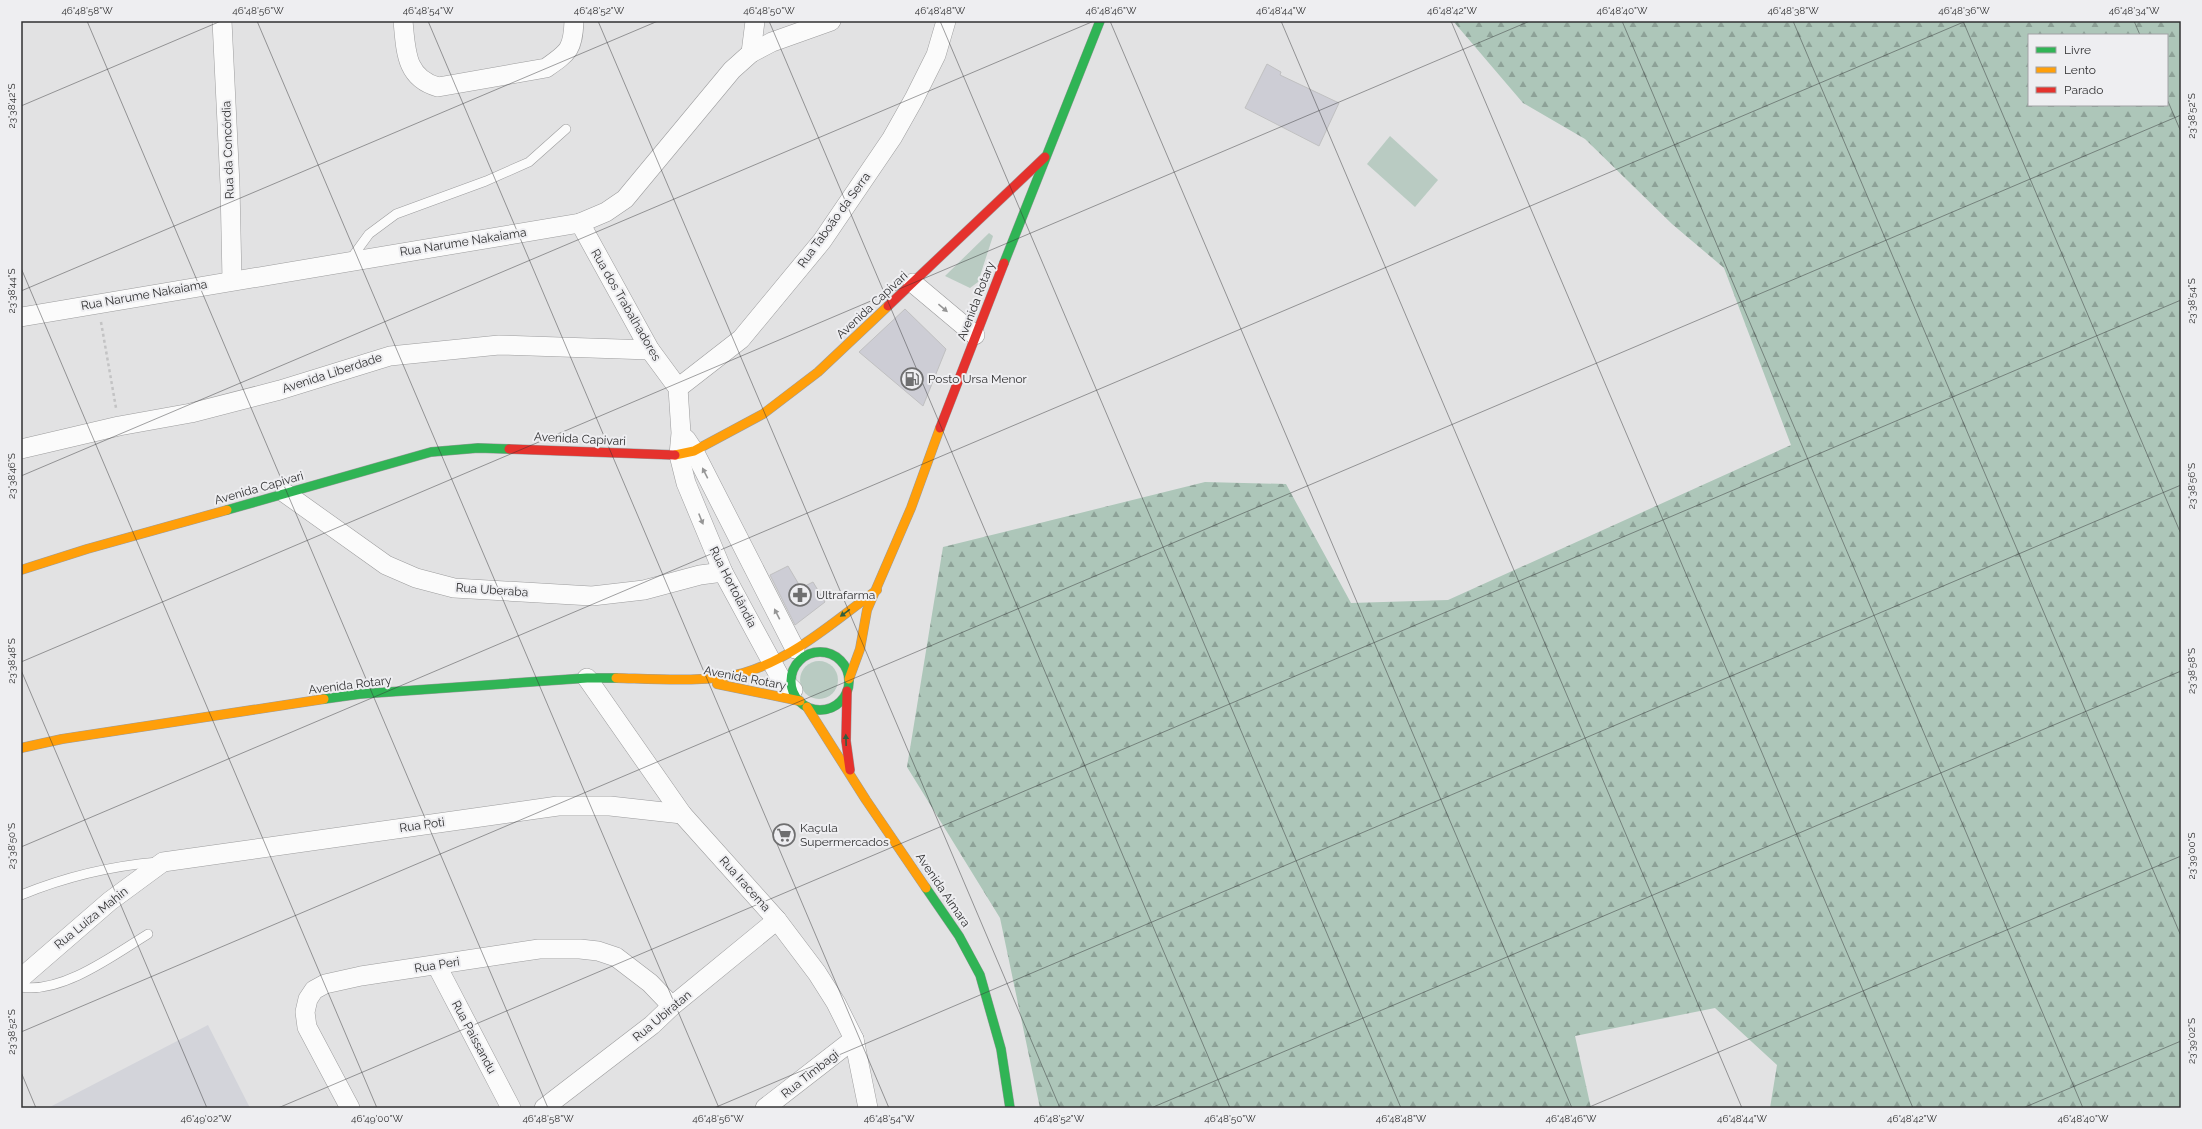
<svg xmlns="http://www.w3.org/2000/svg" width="2202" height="1129" viewBox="0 0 2202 1129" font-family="Raleway,sans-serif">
<defs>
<pattern id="forest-firs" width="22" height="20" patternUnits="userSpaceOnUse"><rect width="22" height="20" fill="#adc6b9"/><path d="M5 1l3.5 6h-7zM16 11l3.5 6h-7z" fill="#8da197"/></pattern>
</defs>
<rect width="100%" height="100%" fill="#e2e2e3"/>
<polygon fill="#d3d4da" points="208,1025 250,1108 48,1108"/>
<g fill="#b9cbc2">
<polygon points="1390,136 1438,180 1415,207 1367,164"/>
<polygon points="989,233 993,236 978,282 970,288 945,276"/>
<circle cx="819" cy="680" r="19"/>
</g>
<path fill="url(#forest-firs)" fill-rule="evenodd" d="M1453 21H2181V1108H1770L1777 1065 1715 1008 1575 1036 1591 1108H1040L1000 918 907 767 943 547 1205 482 1286 484 1351 603 1448 600 1791 445 1724 268 1672 224 1585 139 1523 103ZM2029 35H2167V105H2029Z"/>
<g fill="#cdcdd5" stroke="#c0c0c1">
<polygon points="1267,64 1281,72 1280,75 1339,103 1319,146 1245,108"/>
<polygon points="905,309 946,349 923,406 859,352"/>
<polygon points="788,566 801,588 813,582 825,602 795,625 770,575"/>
</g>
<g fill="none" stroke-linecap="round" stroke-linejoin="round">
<g stroke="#9c9c9d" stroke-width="10">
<g id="lane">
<polyline points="350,260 369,234 396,214 486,181 529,162 566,129"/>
<path d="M21 895C65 877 110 866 158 862"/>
<path d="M21 987C62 994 114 955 148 934"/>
</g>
</g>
<g stroke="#9c9c9d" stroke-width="20">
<g id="street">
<polyline points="222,21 230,185 232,280"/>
<path d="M403 21C406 50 405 78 438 87L546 68C569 52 573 49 574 21"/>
<polyline points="751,53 755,21"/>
<polyline points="580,223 650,350 678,388 681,433 679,455 686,483 723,572 781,679 793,690"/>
<polyline points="913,283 975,335"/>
<polyline points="21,317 580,223 606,212 625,199 732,70 751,53 772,42 831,21"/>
<polyline points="678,388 741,339 822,241 892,138 914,99 936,55 946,21"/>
<polyline points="686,439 694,451 795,649"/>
<polyline points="21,449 119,426 191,413 280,390 390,356 499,345 650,350"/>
<polyline points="285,493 386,565 416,578 454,588 592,596 644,590 700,575 723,572"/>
<polyline points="587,678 682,814 777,920 817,973 836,1003 854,1039 868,1108"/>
<polyline points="437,966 511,1108"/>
<polyline points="21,978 110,901 163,862 558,806 610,806 682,814"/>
<polyline points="350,1108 307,1027 305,1012 308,999 314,990 325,984 361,976 539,949 580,949 598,951 616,957 650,983 672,1006"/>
<polyline points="544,1108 652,1025 672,1006 777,920"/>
<polyline points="765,1108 854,1039"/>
</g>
</g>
<g stroke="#9c9c9d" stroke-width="10">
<g id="fast">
<polyline points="1004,263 1100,21"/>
<polyline points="227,510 431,452 478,448 509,449"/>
<circle cx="820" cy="681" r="29"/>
<polyline points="324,699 360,694 587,678 616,678"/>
<polyline points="926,888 959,936 980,975 1001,1049 1010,1108"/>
</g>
</g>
<g stroke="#9c9c9d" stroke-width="10">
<g id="slow">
<polyline points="675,455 694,451 763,414 818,372 888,306"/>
<polyline points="21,570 87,549 227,510"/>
<path d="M616 678C654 679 708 683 743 673 793 659 836 620 877 590"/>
<polyline points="849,679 860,649 867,610 911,508 940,428"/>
<polyline points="717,684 800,701"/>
<polyline points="807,707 866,800 926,888"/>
<polyline points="21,748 62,739 324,699"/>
</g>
</g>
<g stroke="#9c9c9d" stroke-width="10">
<g id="jam">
<polyline points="888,306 1045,157"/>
<polyline points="940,428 1004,263"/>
<polyline points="509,449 675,455"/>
<polyline points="847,691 846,741 850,770"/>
</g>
</g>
<polyline stroke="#c3c3c4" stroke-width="2.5" stroke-dasharray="3 3" stroke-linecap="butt" points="101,322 116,408"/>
<use href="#lane" stroke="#fbfbfb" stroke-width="9"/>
<use href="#street" stroke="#fbfbfb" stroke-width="19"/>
<use href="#fast" stroke="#30b455" stroke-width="9"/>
<use href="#slow" stroke="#ff9f0a" stroke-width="9"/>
<use href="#jam" stroke="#e5322d" stroke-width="9"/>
</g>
<defs><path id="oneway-solid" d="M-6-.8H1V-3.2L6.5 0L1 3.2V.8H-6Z"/></defs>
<g fill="#969696">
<use href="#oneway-solid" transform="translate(943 308) rotate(40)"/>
<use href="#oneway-solid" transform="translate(705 473) rotate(-117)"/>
<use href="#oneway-solid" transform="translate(701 519) rotate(68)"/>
<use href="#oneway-solid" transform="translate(777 614) rotate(-117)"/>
</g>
<g fill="#315f3e">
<use href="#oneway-solid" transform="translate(845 613) rotate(144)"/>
<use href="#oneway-solid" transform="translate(846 740) rotate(-92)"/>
</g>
<path fill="none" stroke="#313132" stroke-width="1" stroke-opacity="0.45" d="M87 21 548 1108M257 21 719 1108M428 21 889 1108M598 21 1060 1108M769 21 1230 1108M940 21 1401 1108M1110 21 1572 1108M1281 21 1742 1108M1451 21 1913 1108M1622 21 2083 1108M1793 21 2181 936M1963 21 2181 534M2134 21 2140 35M2167 99 2181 132M21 106 221 21M21 268 377 1108M21 291 658 21M21 476 1094 21M21 662 1530 21M21 670 207 1108M21 847 1966 21M21 1032 2181 115M21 1072 36 1108M278 1108 2181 300M714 1108 2181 485M1151 1108 2181 671M1587 1108 2181 856M2023 1108 2181 1041"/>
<defs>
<g id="fuel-ring" transform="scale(1.15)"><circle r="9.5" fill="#eeeef1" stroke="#6f6f70" stroke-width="1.5"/><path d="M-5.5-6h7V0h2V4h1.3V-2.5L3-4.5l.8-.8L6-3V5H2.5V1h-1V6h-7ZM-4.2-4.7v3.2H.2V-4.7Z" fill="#6f6f70"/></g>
<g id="pharmacy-ring" transform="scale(1.15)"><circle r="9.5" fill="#eeeef1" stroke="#6f6f70" stroke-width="1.5"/><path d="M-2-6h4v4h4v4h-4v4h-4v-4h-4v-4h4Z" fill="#6f6f70"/></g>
<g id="supermarket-ring" transform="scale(1.15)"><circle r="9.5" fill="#eeeef1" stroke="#6f6f70" stroke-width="1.5"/><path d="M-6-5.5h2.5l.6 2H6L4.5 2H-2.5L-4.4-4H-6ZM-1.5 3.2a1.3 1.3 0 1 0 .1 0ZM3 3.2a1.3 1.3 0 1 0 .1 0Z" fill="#6f6f70"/></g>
</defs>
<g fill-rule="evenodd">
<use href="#fuel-ring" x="912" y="379"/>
<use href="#pharmacy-ring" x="800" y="595"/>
<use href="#supermarket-ring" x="784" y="835"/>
</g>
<g text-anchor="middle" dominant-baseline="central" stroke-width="4" stroke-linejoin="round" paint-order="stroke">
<g font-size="12" fill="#313132" stroke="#eeeef1">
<text transform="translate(228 150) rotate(-92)">Rua da Concórdia</text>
<text transform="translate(834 220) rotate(-54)">Rua Taboão da Serra</text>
<text transform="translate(463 242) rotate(-9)">Rua Narume Nakaiama</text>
<text transform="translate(144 295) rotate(-10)">Rua Narume Nakaiama</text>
<text transform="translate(976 301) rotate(-69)">Avenida Rotary</text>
<text transform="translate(626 305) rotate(60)">Rua dos Trabalhadores</text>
<text transform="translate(872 305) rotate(-43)">Avenida Capivari</text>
<text transform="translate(332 373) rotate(-18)">Avenida Liberdade</text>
<text transform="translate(580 439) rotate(3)">Avenida Capivari</text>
<text transform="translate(259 488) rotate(-16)">Avenida Capivari</text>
<text transform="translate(733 587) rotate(63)">Rua Hortolândia</text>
<text transform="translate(492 590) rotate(4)">Rua Uberaba</text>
<text transform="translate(745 678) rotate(11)">Avenida Rotary</text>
<text transform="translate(350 685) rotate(-7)">Avenida Rotary</text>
<text transform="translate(422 825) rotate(-8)">Rua Poti</text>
<text transform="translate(745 884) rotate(48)">Rua Iracema</text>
<text transform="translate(943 890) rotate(56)">Avenida Aimara</text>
<text transform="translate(91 918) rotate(-39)">Rua Luiza Mahin</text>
<text transform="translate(437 965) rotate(-9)">Rua Peri</text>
<text transform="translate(662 1016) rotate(-40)">Rua Ubiratan</text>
<text transform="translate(474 1037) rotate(62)">Rua Paissandu</text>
<text transform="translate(810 1074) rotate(-38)">Rua Timbagi</text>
</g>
<g font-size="12" fill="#313132" stroke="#eeeef1" text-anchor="start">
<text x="928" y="379">Posto Ursa Menor</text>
<text x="816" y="595">Ultrafarma</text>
<text x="800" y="828">Kaçula<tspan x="800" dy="14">Supermercados</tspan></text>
</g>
</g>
<rect width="2202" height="1129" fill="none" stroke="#eeeef1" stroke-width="44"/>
<rect x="2028" y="34" width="140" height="72" fill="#eeeef1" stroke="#a2a2a5"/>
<rect x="2036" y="47" width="20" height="6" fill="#30b455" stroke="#a2a2a5"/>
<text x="2064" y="54" font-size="12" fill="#313132">Livre</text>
<rect x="2036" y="67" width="20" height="6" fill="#ff9f0a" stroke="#a2a2a5"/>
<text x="2064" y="74" font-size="12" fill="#313132">Lento</text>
<rect x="2036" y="87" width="20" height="6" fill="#e5322d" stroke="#a2a2a5"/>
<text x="2064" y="94" font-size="12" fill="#313132">Parado</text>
<rect x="22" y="22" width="2158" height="1085" fill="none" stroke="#313132" stroke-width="1.5"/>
<g font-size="10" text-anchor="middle" fill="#313132">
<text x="87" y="14">46°48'58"W</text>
<text x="258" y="14">46°48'56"W</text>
<text x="428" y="14">46°48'54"W</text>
<text x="599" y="14">46°48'52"W</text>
<text x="769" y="14">46°48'50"W</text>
<text x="940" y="14">46°48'48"W</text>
<text x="1111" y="14">46°48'46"W</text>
<text x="1281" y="14">46°48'44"W</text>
<text x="1452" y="14">46°48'42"W</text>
<text x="1622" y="14">46°48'40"W</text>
<text x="1793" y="14">46°48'38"W</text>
<text x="1964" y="14">46°48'36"W</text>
<text x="2134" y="14">46°48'34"W</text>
<text transform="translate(11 106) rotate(-90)" y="4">23°38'42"S</text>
<text transform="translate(2191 116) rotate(-90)" y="4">23°38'52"S</text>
<text transform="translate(11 291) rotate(-90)" y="4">23°38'44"S</text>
<text transform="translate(2191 301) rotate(-90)" y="4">23°38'54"S</text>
<text transform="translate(11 476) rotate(-90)" y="4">23°38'46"S</text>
<text transform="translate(2191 486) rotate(-90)" y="4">23°38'56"S</text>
<text transform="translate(11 661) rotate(-90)" y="4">23°38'48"S</text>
<text transform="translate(2191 671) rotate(-90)" y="4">23°38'58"S</text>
<text transform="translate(11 846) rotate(-90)" y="4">23°38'50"S</text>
<text transform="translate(2191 856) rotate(-90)" y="4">23°39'00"S</text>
<text transform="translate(11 1032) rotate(-90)" y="4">23°38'52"S</text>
<text transform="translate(2191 1041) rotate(-90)" y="4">23°39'02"S</text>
<text x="206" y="1122">46°49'02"W</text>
<text x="377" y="1122">46°49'00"W</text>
<text x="548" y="1122">46°48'58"W</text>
<text x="718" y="1122">46°48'56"W</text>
<text x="889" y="1122">46°48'54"W</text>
<text x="1059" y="1122">46°48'52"W</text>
<text x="1230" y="1122">46°48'50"W</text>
<text x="1401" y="1122">46°48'48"W</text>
<text x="1571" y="1122">46°48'46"W</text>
<text x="1742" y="1122">46°48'44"W</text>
<text x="1912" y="1122">46°48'42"W</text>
<text x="2083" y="1122">46°48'40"W</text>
</g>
</svg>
